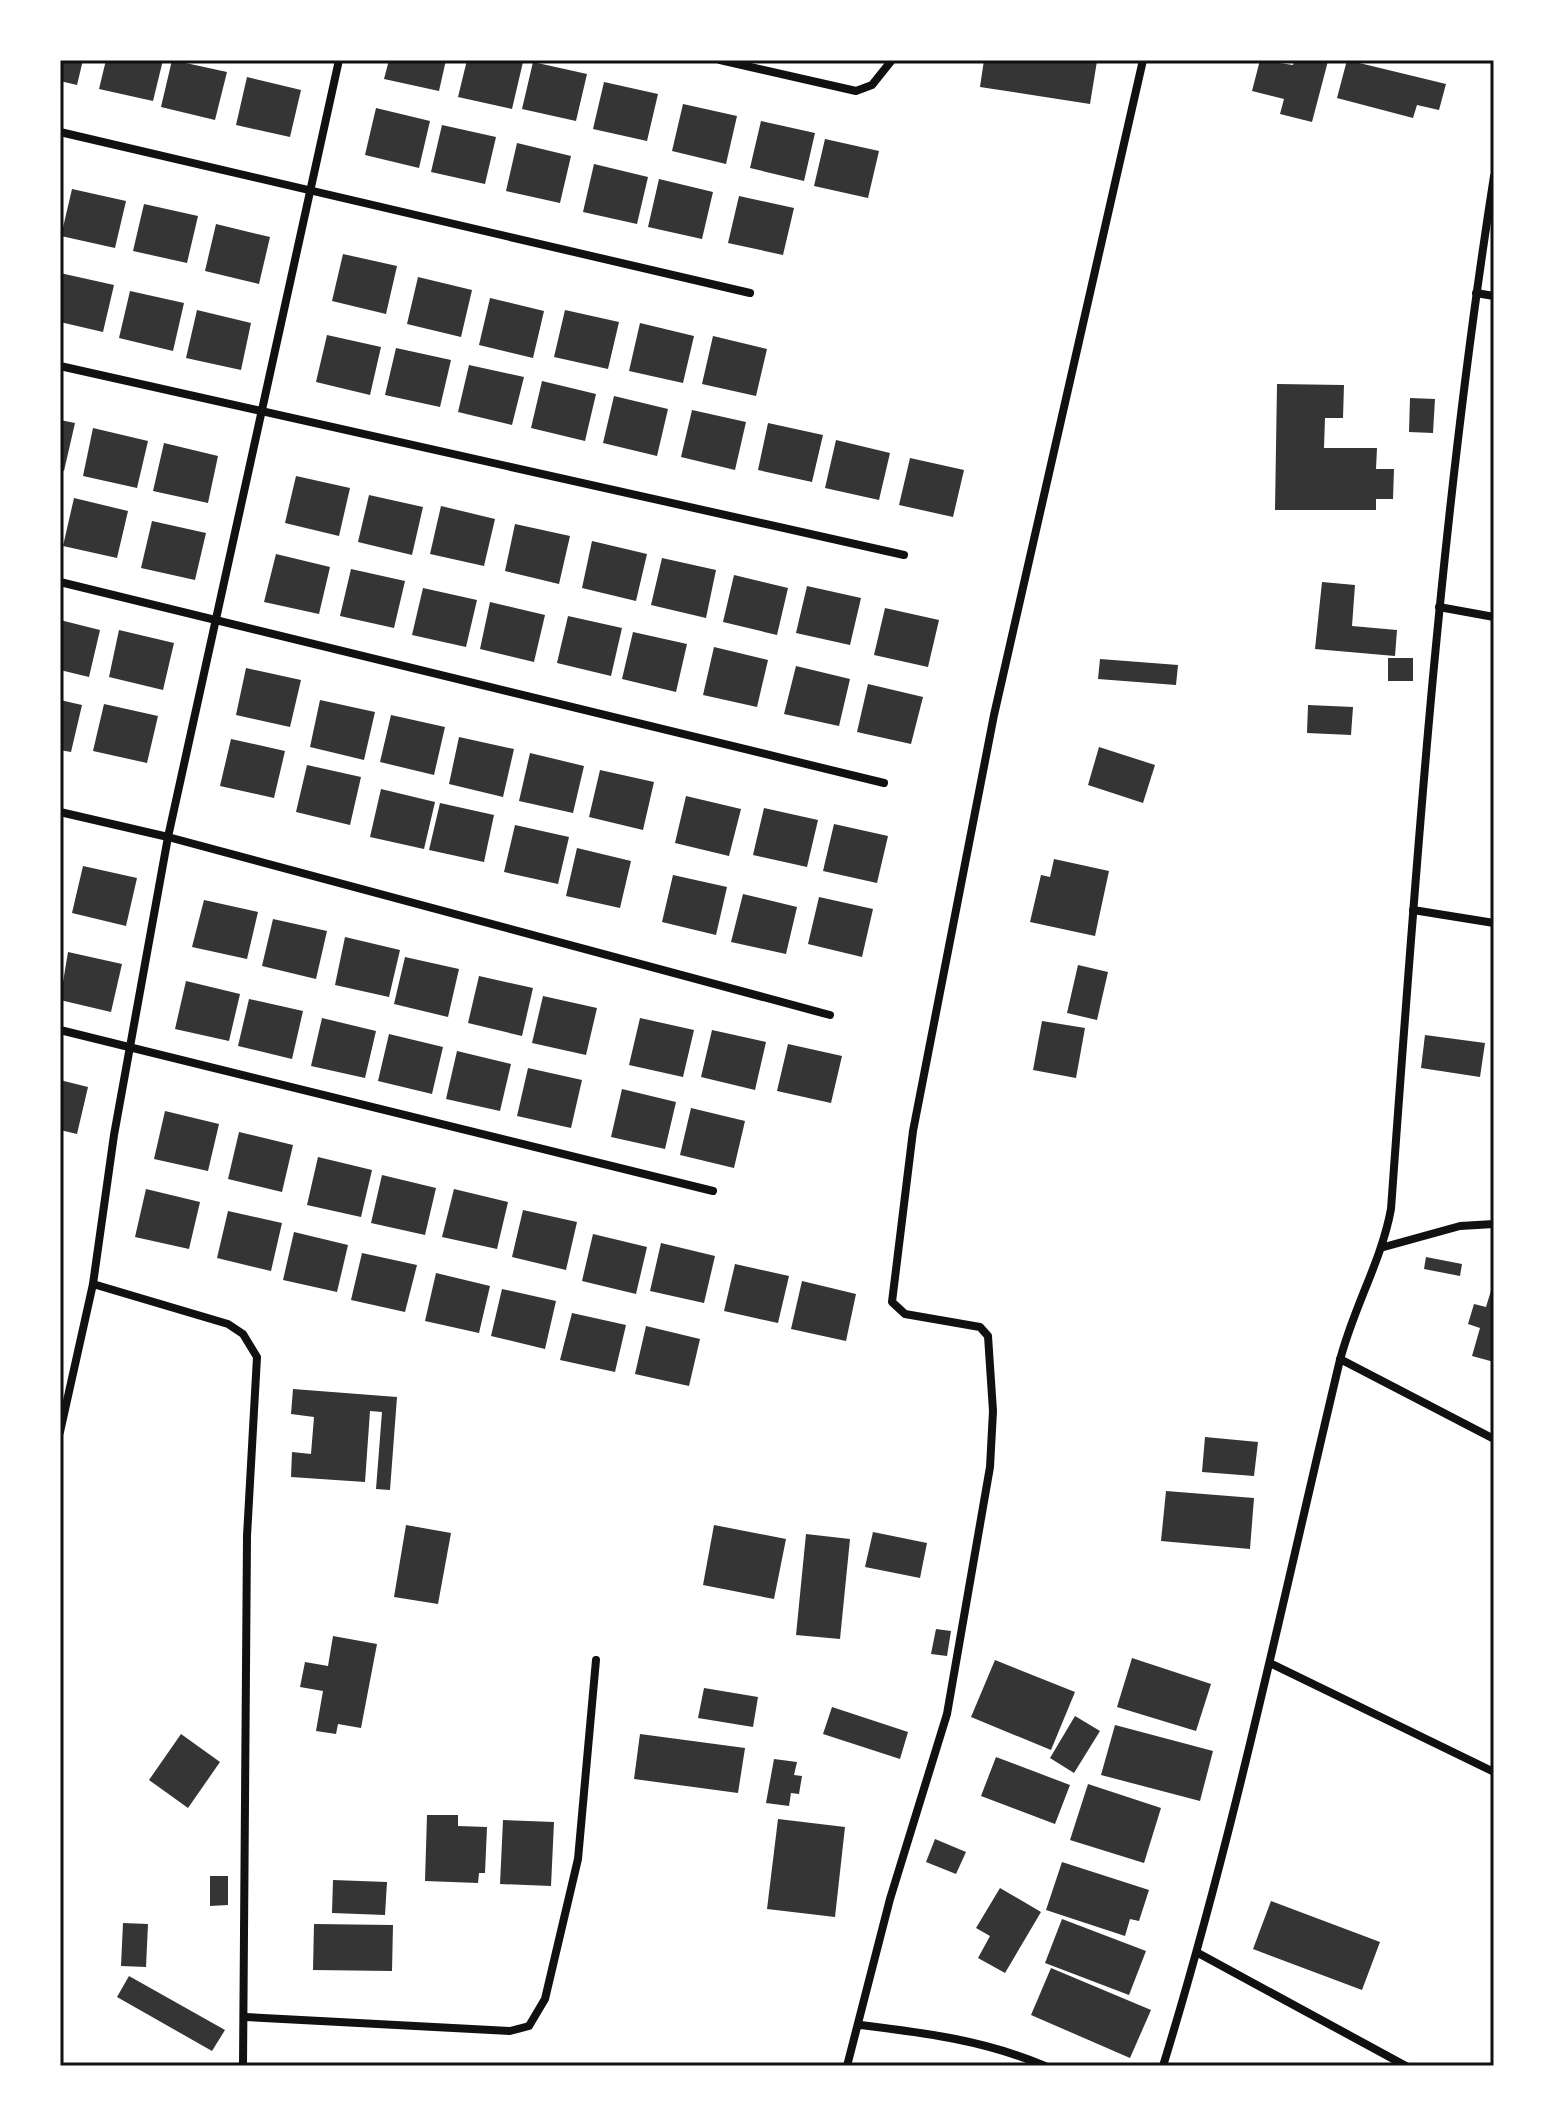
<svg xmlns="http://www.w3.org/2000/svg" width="1554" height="2126" viewBox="0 0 1554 2126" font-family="'IBM Plex Sans',sans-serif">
<rect width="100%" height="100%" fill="#fff"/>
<g fill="#353535">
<polygon points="60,60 83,60 77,85 60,81"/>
<polygon points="106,60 163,60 153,101 99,89"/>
<polygon points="172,60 227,72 215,120 161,107"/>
<polygon points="389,60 446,60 439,91 384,79"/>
<polygon points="467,60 523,62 512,109 458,97"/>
<polygon points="984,60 1097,61 1090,104 980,87"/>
<polygon points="1260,60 1293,65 1294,60 1328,61 1312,122 1280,114 1284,99 1252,91"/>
<polygon points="1347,60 1446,84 1439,110 1417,105 1413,118 1337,98"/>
<polygon points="533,62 587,74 576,121 522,109"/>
<polygon points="247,77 301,90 290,137 236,125"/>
<polygon points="604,82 658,94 647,141 593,129"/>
<polygon points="683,104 737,116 726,164 672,151"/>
<polygon points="376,108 430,121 419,168 365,155"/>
<polygon points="761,121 815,133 804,181 750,168"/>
<polygon points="442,125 496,137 485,184 431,172"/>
<polygon points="825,139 879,151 868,198 814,186"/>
<polygon points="517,143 571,156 560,203 506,191"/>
<polygon points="594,164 648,177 637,224 583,212"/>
<polygon points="659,179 713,192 702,239 648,227"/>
<polygon points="72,189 126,201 115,248 61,236"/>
<polygon points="739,196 794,208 783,255 728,243"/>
<polygon points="144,204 198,216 187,263 133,251"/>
<polygon points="216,224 270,237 259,284 205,271"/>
<polygon points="343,254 397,266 386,314 332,301"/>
<polygon points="60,273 114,285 103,332 60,322"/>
<polygon points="418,277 472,290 461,337 407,324"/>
<polygon points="130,291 184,303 173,351 119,338"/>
<polygon points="490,298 544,311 533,358 479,345"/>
<polygon points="197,310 251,323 241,370 186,358"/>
<polygon points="565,310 619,322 608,369 554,357"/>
<polygon points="640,323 694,336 683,383 629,371"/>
<polygon points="327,335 381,347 370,395 316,382"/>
<polygon points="713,336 767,349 756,396 702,384"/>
<polygon points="396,348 451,360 440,407 385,395"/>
<polygon points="469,365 524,377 512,425 458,412"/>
<polygon points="542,381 596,394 585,441 531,428"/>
<polygon points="1277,384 1344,385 1343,418 1325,418 1324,448 1377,448 1376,469 1394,469 1393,499 1376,499 1376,510 1275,510"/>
<polygon points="614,396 668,409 657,456 603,443"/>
<polygon points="1410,398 1435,399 1433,433 1409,432"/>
<polygon points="692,410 746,422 735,470 681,457"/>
<polygon points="60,420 75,423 64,471 60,470"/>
<polygon points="768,423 823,435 812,482 758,470"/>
<polygon points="93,428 148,441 137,488 83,476"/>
<polygon points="836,440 890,453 879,500 825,488"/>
<polygon points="164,443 218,456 208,503 153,491"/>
<polygon points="910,458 964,470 953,517 899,505"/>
<polygon points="296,476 350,488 339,536 285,523"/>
<polygon points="369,495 423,507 412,555 358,542"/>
<polygon points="74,498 128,511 117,558 63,546"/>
<polygon points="441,506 495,519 484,566 430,554"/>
<polygon points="152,521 206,533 195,580 141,568"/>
<polygon points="515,524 570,536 559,584 505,571"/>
<polygon points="592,541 647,554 636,601 582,588"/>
<polygon points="276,554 330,567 319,614 264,602"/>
<polygon points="662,558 716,570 706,618 651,605"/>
<polygon points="351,569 405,581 394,628 340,616"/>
<polygon points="734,575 788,588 777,635 723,622"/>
<polygon points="1322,582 1355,585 1352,626 1397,630 1395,656 1315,649"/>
<polygon points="807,586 861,598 850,645 796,633"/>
<polygon points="423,588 477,600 466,647 412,635"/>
<polygon points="490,602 545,615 534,662 480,649"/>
<polygon points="885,608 939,620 928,667 874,655"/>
<polygon points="568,616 622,628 611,676 557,663"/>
<polygon points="60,620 100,630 89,677 60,670"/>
<polygon points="119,630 174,643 163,690 109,677"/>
<polygon points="633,632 687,644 676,692 622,679"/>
<polygon points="714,647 768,660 757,707 703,695"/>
<rect x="1388" y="658" width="25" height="23"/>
<polygon points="1100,659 1178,665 1176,685 1098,679"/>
<polygon points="796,666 850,679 839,726 784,714"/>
<polygon points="246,668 301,680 290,727 236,715"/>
<polygon points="868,684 923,697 911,744 857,732"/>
<polygon points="60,700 82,705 71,752 60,750"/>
<polygon points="320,700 375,712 364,760 310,747"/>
<polygon points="104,704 158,716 147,763 93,751"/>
<polygon points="1308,705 1353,707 1351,735 1307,733"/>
<polygon points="391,715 445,727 434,775 380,762"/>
<polygon points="459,737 514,749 503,797 449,784"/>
<polygon points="231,739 285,751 274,798 220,786"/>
<polygon points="1099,747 1155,765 1143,803 1088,785"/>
<polygon points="530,753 584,766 573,813 519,801"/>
<polygon points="307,765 361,777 350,825 296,812"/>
<polygon points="600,770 654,782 643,830 589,817"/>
<polygon points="381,789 435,802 424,849 370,837"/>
<polygon points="686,796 741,809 729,856 675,843"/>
<polygon points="440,803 494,815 484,862 429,850"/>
<polygon points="764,808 818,820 807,867 753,855"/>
<polygon points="834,824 888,836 877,883 823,871"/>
<polygon points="515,825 569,837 558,884 504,872"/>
<polygon points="577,848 631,861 620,908 566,896"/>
<polygon points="1054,859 1109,871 1095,936 1030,922 1041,875 1050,877"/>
<polygon points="83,866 137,878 126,926 72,913"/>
<polygon points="673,875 727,887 716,935 662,922"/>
<polygon points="743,894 797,907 786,954 731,942"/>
<polygon points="819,897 873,909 862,957 808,944"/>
<polygon points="204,900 258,912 247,959 192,947"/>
<polygon points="273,919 327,931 316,979 262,966"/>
<polygon points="345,937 400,950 389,997 335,985"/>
<polygon points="68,952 122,964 111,1012 60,1000"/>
<polygon points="405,957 459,969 448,1017 394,1004"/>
<polygon points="1078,965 1108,972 1097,1020 1067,1013"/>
<polygon points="479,976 533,988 522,1036 468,1023"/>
<polygon points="186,981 240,994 229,1041 175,1029"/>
<polygon points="543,996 597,1008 586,1055 532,1043"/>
<polygon points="249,999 303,1011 292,1059 238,1046"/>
<polygon points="322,1018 376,1031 365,1078 311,1066"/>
<polygon points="640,1018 694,1030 683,1077 629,1065"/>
<polygon points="1042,1021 1085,1028 1076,1078 1033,1070"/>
<polygon points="712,1030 766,1042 755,1090 701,1077"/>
<polygon points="389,1034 443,1047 432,1094 378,1081"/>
<polygon points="1425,1035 1485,1043 1480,1077 1421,1068"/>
<polygon points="788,1044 842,1056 831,1103 777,1091"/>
<polygon points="457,1051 511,1064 500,1111 446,1099"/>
<polygon points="528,1068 582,1080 571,1128 517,1116"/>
<polygon points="60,1080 88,1087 77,1134 60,1130"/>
<polygon points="622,1089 676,1102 665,1149 611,1137"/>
<polygon points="691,1108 745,1121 734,1168 680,1155"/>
<polygon points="165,1111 219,1124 208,1171 154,1159"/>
<polygon points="239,1132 293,1145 282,1192 228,1179"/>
<polygon points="318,1157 372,1170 361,1217 307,1205"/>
<polygon points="382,1175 436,1188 425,1235 371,1223"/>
<polygon points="146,1189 200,1202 189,1249 135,1237"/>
<polygon points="454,1189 508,1202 497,1249 442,1237"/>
<polygon points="523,1210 577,1222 566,1270 512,1257"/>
<polygon points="228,1211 282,1223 271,1271 217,1258"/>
<polygon points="294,1232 348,1245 337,1292 283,1280"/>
<polygon points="593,1234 647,1247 636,1294 582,1281"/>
<polygon points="661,1243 715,1256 704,1303 650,1291"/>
<polygon points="362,1253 417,1265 405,1312 351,1300"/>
<polygon points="1426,1257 1462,1264 1460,1276 1424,1269"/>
<polygon points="735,1264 789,1276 778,1323 724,1311"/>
<polygon points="436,1273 490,1286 479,1333 425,1321"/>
<polygon points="802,1281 856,1294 846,1341 791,1329"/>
<polygon points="1493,1284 1494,1284 1494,1362 1472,1356 1480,1328 1468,1324 1474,1304 1486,1307"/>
<polygon points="502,1289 556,1301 545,1349 491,1336"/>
<polygon points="572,1313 626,1325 615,1372 560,1360"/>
<polygon points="646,1326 700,1339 689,1386 635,1374"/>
<polygon points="293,1389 397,1397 390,1490 376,1489 382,1412 370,1411 365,1482 291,1477 292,1452 311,1454 314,1417 291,1414"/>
<polygon points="1205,1437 1258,1442 1254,1476 1202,1472"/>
<polygon points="1166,1491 1254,1498 1250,1549 1161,1541"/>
<polygon points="406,1525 451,1533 438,1604 394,1597"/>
<polygon points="714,1525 786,1539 774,1599 703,1585"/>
<polygon points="873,1532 927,1543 920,1578 865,1567"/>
<polygon points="806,1534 850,1539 840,1639 796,1635"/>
<polygon points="936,1629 951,1631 947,1656 931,1654"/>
<polygon points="333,1636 377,1644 361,1728 338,1724 336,1734 316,1731 323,1691 300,1687 305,1662 328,1666"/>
<polygon points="1132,1658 1211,1684 1196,1731 1117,1707"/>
<polygon points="995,1660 1075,1692 1051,1750 971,1717"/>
<polygon points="704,1688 758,1697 753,1727 698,1718"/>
<polygon points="832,1707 908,1732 900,1759 823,1734"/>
<polygon points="1075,1716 1100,1731 1074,1773 1050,1758"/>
<polygon points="1115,1725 1213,1751 1200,1801 1101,1775"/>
<polygon points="181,1734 220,1762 188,1808 149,1780"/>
<polygon points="640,1734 745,1748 738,1793 634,1779"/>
<polygon points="996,1757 1070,1785 1055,1824 981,1796"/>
<polygon points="774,1759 797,1762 794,1775 802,1776 799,1794 791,1793 789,1806 766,1803"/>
<polygon points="1088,1784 1161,1808 1144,1863 1070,1840"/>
<polygon points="427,1815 458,1815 458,1826 487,1827 485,1873 479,1873 478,1883 425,1881"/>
<polygon points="778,1819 845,1827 835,1917 767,1909"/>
<polygon points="503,1820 554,1822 551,1886 500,1884"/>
<polygon points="935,1839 966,1852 956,1874 926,1862"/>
<polygon points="1062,1862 1149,1890 1139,1921 1130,1919 1125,1936 1046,1910"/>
<polygon points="210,1876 228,1876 228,1905 210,1906"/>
<polygon points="333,1880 387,1882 385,1915 332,1913"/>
<polygon points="1000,1888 1041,1912 1005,1973 978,1958 990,1936 976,1928"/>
<polygon points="1271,1901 1380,1942 1362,1990 1253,1949"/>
<polygon points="1062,1919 1146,1951 1129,1995 1045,1963"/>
<polygon points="123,1923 148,1924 146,1967 121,1966"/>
<polygon points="314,1924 393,1925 392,1971 313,1970"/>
<polygon points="1051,1968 1151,2010 1130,2058 1031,2015"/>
<polygon points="129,1976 225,2030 212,2051 117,1997"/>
</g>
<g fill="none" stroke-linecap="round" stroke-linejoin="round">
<g stroke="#111" stroke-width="8">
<polyline points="720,60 856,91 872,85 892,60"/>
<polyline points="60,132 750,293"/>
<polyline points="1476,293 1494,296"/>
<polyline points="60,366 904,555"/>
<polyline points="60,582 884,783"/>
<polyline points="1439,607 1494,617"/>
<polyline points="60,812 168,837 830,1015"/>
<polyline points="1413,910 1494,923"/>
<polyline points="60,1030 713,1191"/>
<polyline points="1384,1247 1460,1226 1494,1224"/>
<polyline points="93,1284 228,1324 243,1334 257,1357 247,1536 243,2066"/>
<polyline points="1340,1359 1494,1439"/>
<polyline points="60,1432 93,1284 114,1135 168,837 339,60"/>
<polyline points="1270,1663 1494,1772"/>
<polyline points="1198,1953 1406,2066"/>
<polyline points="245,2017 510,2031 529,2026 545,1999 578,1859 596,1660"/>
<path d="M860 2025C925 2033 984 2040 1045 2066"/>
<polyline points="847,2066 890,1899 947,1714 990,1467 993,1411 988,1336 980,1327 905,1314 892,1302 913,1131 994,715 1143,60"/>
<path d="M1163 2066C1234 1835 1283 1599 1339 1364 1352 1310 1381 1263 1391 1209 1416 864 1440 519 1494 176"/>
</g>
</g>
<rect width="1554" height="2126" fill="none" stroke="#ffffff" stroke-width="124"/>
<rect x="62" y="62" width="1430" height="2002" fill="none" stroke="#111" stroke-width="3"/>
</svg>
